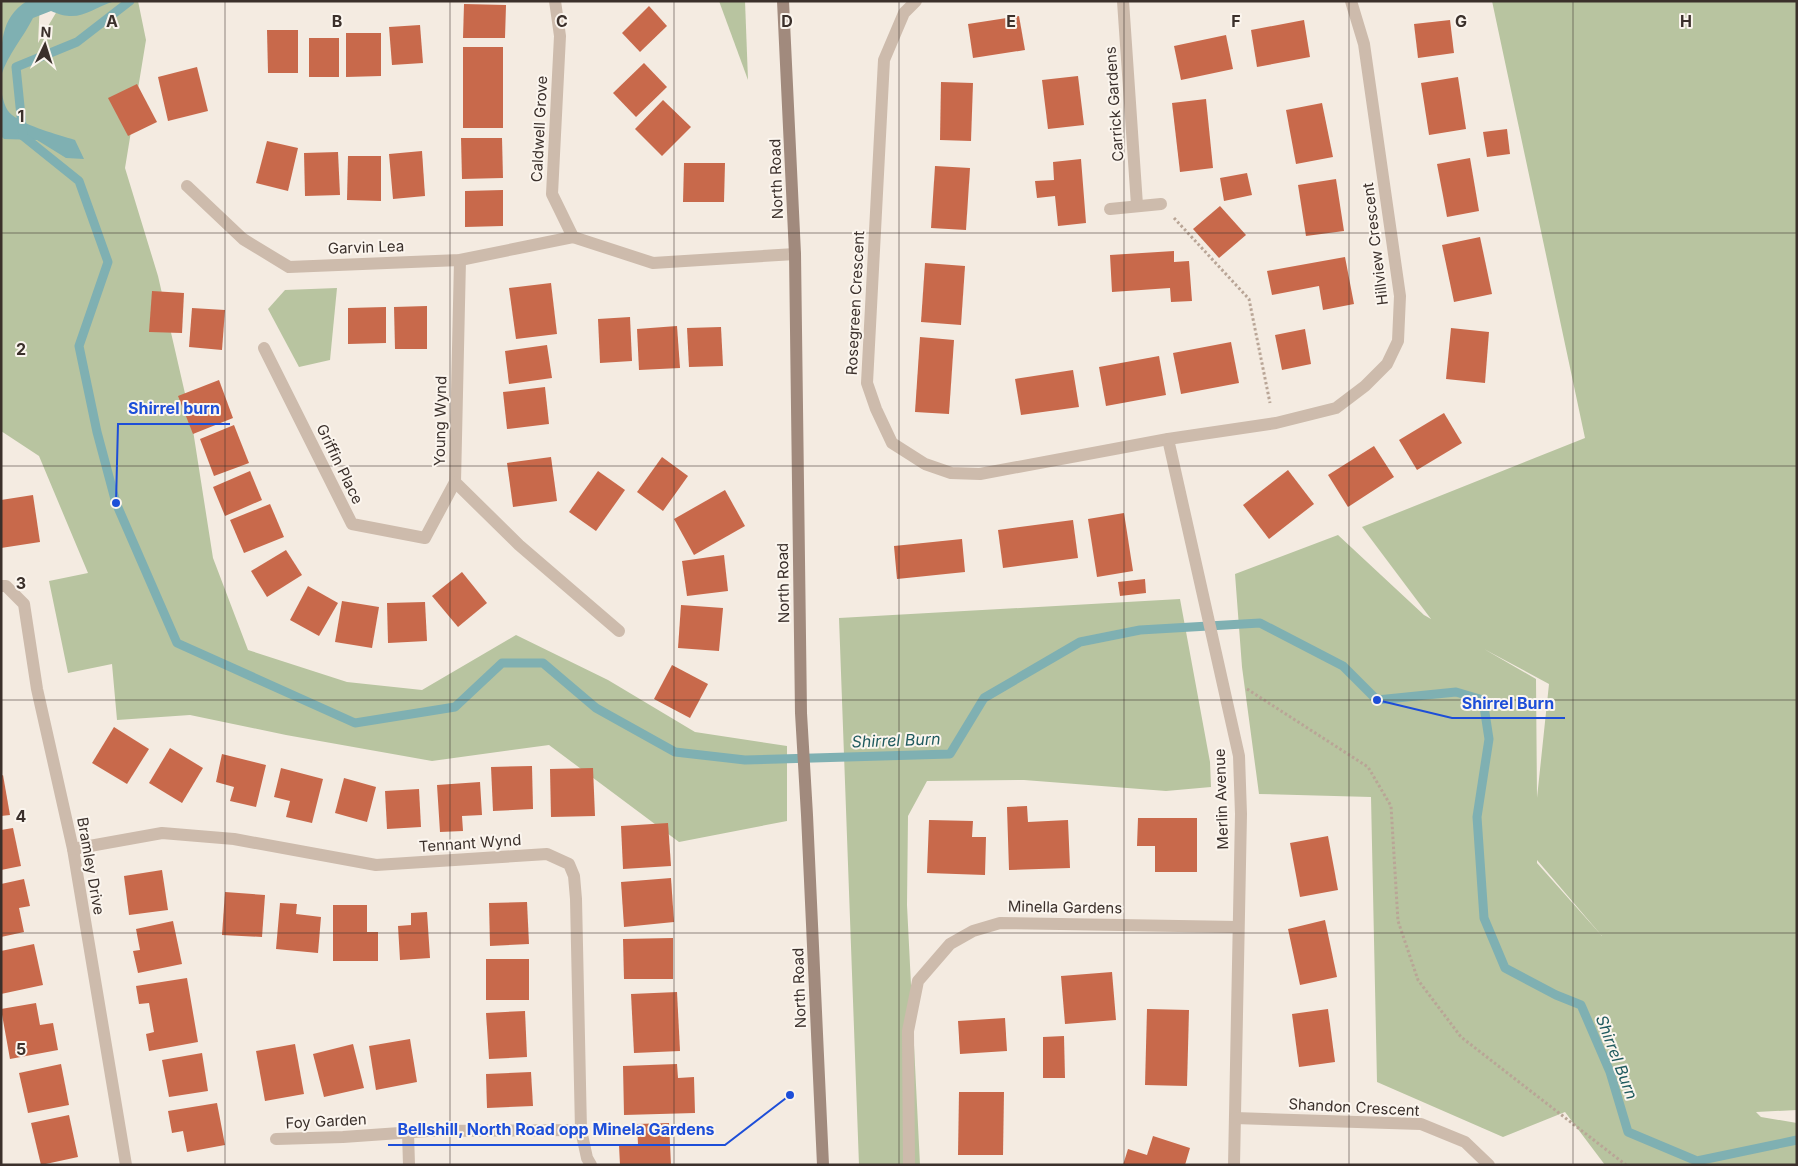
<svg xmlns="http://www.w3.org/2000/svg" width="1798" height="1166" viewBox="0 0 1798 1166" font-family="Inter,sans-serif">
<rect width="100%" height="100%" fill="#f4ebe1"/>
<g fill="#b8c4a0" fill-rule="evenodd">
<polygon points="1,1 40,1 38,43 63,1 138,1 146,40 125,168 158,276 192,424 213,558 248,650 347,682 422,690 516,635 608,680 695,732 787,746 787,821 679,842 549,745 432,761 286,735 190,715 117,720 112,664 68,673 49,581 88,573 39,456 1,431"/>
<polygon points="719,1 745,1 748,80"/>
<path d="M1492 1H1797V1110L1756 1112 1761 1117 1797 1123V1165H1605L1565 1112 1503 1137 1377 1082 1371 797 1259 794 1242 667 1235 574 1338 535 1424 615 1431 619 1362 527 1585 438ZM1484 649 1549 684 1537 798 1536 679ZM1537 860 1602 936 1537 863Z"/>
<polygon points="337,288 330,360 299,367 268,309 285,290"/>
<polygon points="1180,599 1210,762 1211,787 1166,791 1024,780 927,781 908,816 907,905 920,1165 859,1165 839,618"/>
</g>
<g fill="#7fb0b2">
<path d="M27 1H115C89 9 80 24 51 11L33 18C23 38 8 54 1 76 1 44 0 18 27 1Z"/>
<path d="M1 90C3 99 5 110 12 115 28 127 56 134 75 140L84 159 66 158 37 140 4 139 1 136Z"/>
</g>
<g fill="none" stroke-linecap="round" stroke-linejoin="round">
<polyline stroke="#7fb0b2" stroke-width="9" points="130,1 77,42 16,67 23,136 79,181 108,262 79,346 97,432 116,503 177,643 355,723 455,707 502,663 543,663 596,708 675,752 745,760 950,754 984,698 1080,642 1140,630 1260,623 1343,666 1377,700 1456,692 1483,700 1489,739 1477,817 1484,918 1505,968 1556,995 1581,1005 1610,1072 1628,1132 1697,1161 1797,1140"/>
</g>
<g fill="#c8694b">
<polygon points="464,4 506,5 505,38 463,38"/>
<polygon points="649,6 667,26 640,52 622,33"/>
<polygon points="1019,16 1025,50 973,58 968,24"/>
<polygon points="1304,20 1310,57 1257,67 1251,30"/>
<polygon points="1450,20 1454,53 1418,58 1414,24"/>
<polygon points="420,25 423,63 392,65 389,27"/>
<polygon points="267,30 298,30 298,73 268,73"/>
<polygon points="346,33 381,33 381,76 346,77"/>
<polygon points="1226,35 1233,69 1181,80 1174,46"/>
<rect x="309" y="38" width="30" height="39"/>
<rect x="463" y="47" width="40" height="81"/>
<polygon points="644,63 667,87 636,117 613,93"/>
<polygon points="197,67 208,111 168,121 158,77"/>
<polygon points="1078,76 1084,125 1048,129 1042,80"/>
<polygon points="1458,77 1466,129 1429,135 1421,83"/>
<polygon points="941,82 973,83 971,141 940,140"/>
<polygon points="137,84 157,122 128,136 108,98"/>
<polygon points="1206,99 1213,168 1180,172 1172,103"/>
<polygon points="663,100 691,127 662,156 635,129"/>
<polygon points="1322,103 1333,157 1296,164 1286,110"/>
<polygon points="1507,129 1510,154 1487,157 1483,132"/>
<polygon points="461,138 502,138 503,178 462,179"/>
<polygon points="267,141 298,148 288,191 256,183"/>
<polygon points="422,151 425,196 393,199 389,154"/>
<polygon points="338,152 340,195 305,196 304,153"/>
<polygon points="348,156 381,156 381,201 347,200"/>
<polygon points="1470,158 1479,211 1447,217 1437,164"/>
<polygon points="1081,159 1086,223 1058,226 1055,196 1037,198 1035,181 1054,180 1053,162"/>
<polygon points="684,163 725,163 724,202 683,202"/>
<polygon points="935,166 970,168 966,230 931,228"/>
<polygon points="1247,173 1252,195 1224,201 1220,178"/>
<polygon points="1336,179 1344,231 1306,236 1298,185"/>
<polygon points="503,190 503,226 465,227 465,191"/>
<polygon points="1220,206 1246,235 1219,258 1193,229"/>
<polygon points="1480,237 1492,294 1454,302 1442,245"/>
<polygon points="1174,251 1174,262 1189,261 1192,301 1171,302 1170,288 1112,292 1110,255"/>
<polygon points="1345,257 1354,304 1323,310 1319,286 1272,295 1267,271"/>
<polygon points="925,263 965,266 961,325 921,322"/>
<polygon points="551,283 557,334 516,339 509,288"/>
<polygon points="152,291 184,293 182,333 149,332"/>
<polygon points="427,306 427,349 395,349 394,307"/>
<polygon points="386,307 386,343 348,344 348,308"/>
<polygon points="192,308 225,310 222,350 189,347"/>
<polygon points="630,317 632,361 600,363 598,319"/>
<polygon points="677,326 680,368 639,370 637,329"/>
<polygon points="721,327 723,366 689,367 687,328"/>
<polygon points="1451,328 1489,332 1485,383 1446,379"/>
<polygon points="1305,329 1311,364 1282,370 1275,335"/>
<polygon points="920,337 954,340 949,414 915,412"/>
<polygon points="1231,342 1239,383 1181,394 1173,353"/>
<polygon points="547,345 552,378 509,384 505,351"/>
<polygon points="1159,356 1166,395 1106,406 1099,367"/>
<polygon points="1073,370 1079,407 1021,415 1015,379"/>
<polygon points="219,380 233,418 193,434 178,396"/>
<polygon points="545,387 549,424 507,429 503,392"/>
<polygon points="1444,413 1462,443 1417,470 1399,440"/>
<polygon points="234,425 249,463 214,476 200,439"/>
<polygon points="1374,446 1394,477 1348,507 1328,475"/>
<polygon points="551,457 557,501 513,507 507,463"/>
<polygon points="662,457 688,476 663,511 637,492"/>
<polygon points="1288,470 1314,504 1269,539 1243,505"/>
<polygon points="250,471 262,500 225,516 213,487"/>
<polygon points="598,471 625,490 596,531 569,512"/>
<polygon points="725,490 745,526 694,555 674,519"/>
<polygon points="33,495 40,542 1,548 1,500"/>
<polygon points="270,504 284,537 244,553 230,520"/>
<polygon points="1124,513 1133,571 1097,577 1088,519"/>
<polygon points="1073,520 1078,558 1003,568 998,530"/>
<polygon points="962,539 965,572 897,579 894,546"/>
<polygon points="286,550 302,575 267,597 251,571"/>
<polygon points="724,555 728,591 687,596 682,561"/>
<polygon points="462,572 487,603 458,627 432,596"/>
<polygon points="1145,579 1146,593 1120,596 1118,582"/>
<polygon points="308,586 338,603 319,636 290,620"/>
<polygon points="342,601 379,607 372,648 335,642"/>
<polygon points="425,602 427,641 388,643 387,603"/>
<polygon points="681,605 723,608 719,651 678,648"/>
<polygon points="672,665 708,684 690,718 654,699"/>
<polygon points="114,727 149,749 127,784 92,763"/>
<polygon points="170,748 203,768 182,803 149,783"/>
<polygon points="222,754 266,765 256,807 230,801 234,787 216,782"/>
<polygon points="532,766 533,809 493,811 491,767"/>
<polygon points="281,768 323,779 312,823 286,817 290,801 274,797"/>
<polygon points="593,768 595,816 551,817 550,769"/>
<polygon points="3,775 10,815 1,816 1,776"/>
<polygon points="344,778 376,787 367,822 335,813"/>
<polygon points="480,782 482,815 462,816 463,831 440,832 437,785"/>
<polygon points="419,789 421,827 387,829 385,791"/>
<polygon points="1027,806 1028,822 1068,820 1070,868 1009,870 1007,807"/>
<polygon points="1138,818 1197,818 1197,872 1155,872 1155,846 1137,846"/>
<polygon points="929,820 973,821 972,837 986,837 985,875 927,873"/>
<polygon points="668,823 671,866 623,869 621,826"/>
<polygon points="13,828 21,866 1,870 1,830"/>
<polygon points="1328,836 1338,890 1300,897 1290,843"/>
<polygon points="162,870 168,910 129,915 124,876"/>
<polygon points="671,878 674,922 624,927 621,882"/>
<polygon points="24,879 30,906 19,908 24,932 1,937 1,884"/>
<polygon points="225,892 265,895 262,937 222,935"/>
<polygon points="527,902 529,944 490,946 489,903"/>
<polygon points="280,903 297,904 296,914 321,917 318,953 276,949"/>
<polygon points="333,905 367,905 367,932 378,932 378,961 333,961"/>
<polygon points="427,912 430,958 400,960 398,926 411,925 411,913"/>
<polygon points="1325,920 1337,977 1300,985 1288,929"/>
<polygon points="173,921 182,964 138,973 133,951 140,950 136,929"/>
<polygon points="673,938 673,979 624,979 623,939"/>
<polygon points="34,944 43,985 1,994 1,951"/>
<rect x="486" y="959" width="43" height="41"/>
<polygon points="1112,972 1116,1020 1065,1024 1061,976"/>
<polygon points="187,978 198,1042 149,1051 146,1034 154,1032 149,1003 139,1004 136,986"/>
<polygon points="677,992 680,1051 634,1053 631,994"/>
<polygon points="36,1003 40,1025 53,1023 58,1050 10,1059 1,1009"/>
<polygon points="1147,1009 1189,1010 1187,1086 1145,1085"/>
<polygon points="1328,1009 1335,1062 1299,1067 1292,1014"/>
<polygon points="525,1011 527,1057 489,1059 486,1013"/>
<polygon points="1005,1018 1007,1051 960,1054 958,1021"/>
<polygon points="1064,1036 1065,1078 1043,1078 1043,1037"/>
<polygon points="410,1039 417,1082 376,1090 369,1046"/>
<polygon points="295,1044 304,1094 265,1101 256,1051"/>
<polygon points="353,1044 364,1088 324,1097 313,1054"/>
<polygon points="202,1053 208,1091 169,1097 162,1060"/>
<polygon points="61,1064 69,1105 28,1113 19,1073"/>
<polygon points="677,1064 678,1078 694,1077 695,1113 624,1115 623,1066"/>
<polygon points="531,1072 533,1106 487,1108 486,1074"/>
<polygon points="959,1092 1004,1092 1003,1155 958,1155"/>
<polygon points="217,1103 225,1145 187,1152 183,1131 172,1133 168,1111"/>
<polygon points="69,1115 78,1157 41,1165 31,1123"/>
<polygon points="669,1123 671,1165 620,1165 619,1145 638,1144 637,1124"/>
<polygon points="1153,1136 1190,1148 1185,1165 1123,1165 1128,1149 1147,1155"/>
</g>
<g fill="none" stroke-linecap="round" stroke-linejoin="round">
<g stroke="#b9a596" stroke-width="3" stroke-dasharray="2.5 2.5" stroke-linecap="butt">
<polyline points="1174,218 1249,299 1270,403"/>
<polyline points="1247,689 1368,767 1391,806 1398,921 1418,980 1461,1037 1626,1165"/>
</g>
<g stroke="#cdbbac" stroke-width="12">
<polyline points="555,1 560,36 552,194 573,237 653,263 795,254"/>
<polyline points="916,1 904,13 884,60 867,383 876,409 892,443 925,464 951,473 980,474 1168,439 1276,423 1336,408 1365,386 1387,364 1398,341 1400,296 1364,44 1351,1"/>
<polyline points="1123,1 1137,205"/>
<polyline points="187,186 243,239 289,267 460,260 573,237"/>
<polyline points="1110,209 1161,204"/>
<polyline points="460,260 455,482 519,545 619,631"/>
<polyline points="264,348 352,524 425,538 455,482"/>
<polyline points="1168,439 1239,756 1241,814 1234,1165"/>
<polyline points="1,586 6,586 24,604 37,689 73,849 126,1165"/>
<polyline points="73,849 162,833 234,839 376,865 547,854 569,864 574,876 576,899 581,1130 587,1158 591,1165"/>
<polyline points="1235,1118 1421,1124 1465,1142 1489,1165"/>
<polyline points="408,1132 409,1165"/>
<polyline points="276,1139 343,1137 428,1131 581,1130"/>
<polyline points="909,1165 908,1031 918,981 950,944 973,931 1000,923 1238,927"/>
</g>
<polyline stroke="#a18a7d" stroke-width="12" points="783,1 795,254 801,713 807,815 823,1165"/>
</g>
<path fill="none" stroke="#3b302b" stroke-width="1" stroke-opacity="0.55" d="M225 1V1165M450 1V1165M674 1V1165M899 1V1165M1124 1V1165M1349 1V1165M1573 1V1165M1 233H1797M1 466H1797M1 700H1797M1 933H1797"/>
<g text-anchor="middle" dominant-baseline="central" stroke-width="4" stroke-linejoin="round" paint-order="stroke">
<g font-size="15" fill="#3b302b" stroke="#fbf5ee">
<text transform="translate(1114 104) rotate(-94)">Carrick Gardens</text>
<text transform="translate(539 129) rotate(-87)">Caldwell Grove</text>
<text transform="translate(776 179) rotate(-92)">North Road</text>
<text transform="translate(1375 244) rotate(-97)">Hillview Crescent</text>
<text transform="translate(366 247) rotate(-2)">Garvin Lea</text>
<text transform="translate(855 303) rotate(-87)">Rosegreen Crescent</text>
<text transform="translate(440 421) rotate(-89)">Young Wynd</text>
<text transform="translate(340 464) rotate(64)">Griffin Place</text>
<text transform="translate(783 583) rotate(-91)">North Road</text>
<text transform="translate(1221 799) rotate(-92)">Merlin Avenue</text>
<text transform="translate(470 843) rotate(-4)">Tennant Wynd</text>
<text transform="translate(91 866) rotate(80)">Bramley Drive</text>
<text transform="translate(1065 907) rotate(1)">Minella Gardens</text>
<text transform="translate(799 988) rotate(-92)">North Road</text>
<text transform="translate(1354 1107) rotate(3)">Shandon Crescent</text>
<text transform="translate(326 1121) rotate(-3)">Foy Garden</text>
</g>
<g font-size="16" font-style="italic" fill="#1f5a5e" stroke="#fbf5ee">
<text transform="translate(896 740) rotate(-2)">Shirrel Burn</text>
<text transform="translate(1617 1057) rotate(69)">Shirrel Burn</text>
</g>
</g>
<g font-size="16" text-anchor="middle" font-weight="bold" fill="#3b302b" stroke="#fbf5ee" stroke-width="4" stroke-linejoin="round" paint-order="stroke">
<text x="112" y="27">A</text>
<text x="337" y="27">B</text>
<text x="562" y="27">C</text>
<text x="787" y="27">D</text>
<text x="1011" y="27">E</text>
<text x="1236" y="27">F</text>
<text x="1461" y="27">G</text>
<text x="1686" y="27">H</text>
<text x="21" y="122">1</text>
<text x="21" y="355">2</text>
<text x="21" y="589">3</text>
<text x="21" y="822">4</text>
<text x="21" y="1055">5</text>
</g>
<path fill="none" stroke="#1d4ed8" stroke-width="2" d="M116 503L118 424H230M1377 700L1452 718H1565M790 1095L725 1145H388"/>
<g fill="#1d4ed8" stroke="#fbf5ee" stroke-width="2">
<circle cx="116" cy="503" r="5"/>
<circle cx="1377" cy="700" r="5"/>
<circle cx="790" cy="1095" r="5"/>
</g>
<g font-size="16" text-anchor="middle" font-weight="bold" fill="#1d4ed8" stroke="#fbf5ee" stroke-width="4" stroke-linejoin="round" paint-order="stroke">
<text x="174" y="414">Shirrel burn</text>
<text x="1508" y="709">Shirrel Burn</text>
<text x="556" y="1135">Bellshill, North Road opp Minela Gardens</text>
</g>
<rect width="1798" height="1166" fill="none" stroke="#3b302b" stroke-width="5"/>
<g transform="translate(45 45) rotate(4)" stroke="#fbf5ee" stroke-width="4" paint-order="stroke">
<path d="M0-4L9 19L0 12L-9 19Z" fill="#3b302b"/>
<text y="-8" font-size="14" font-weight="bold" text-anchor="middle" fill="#3b302b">N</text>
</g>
</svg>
